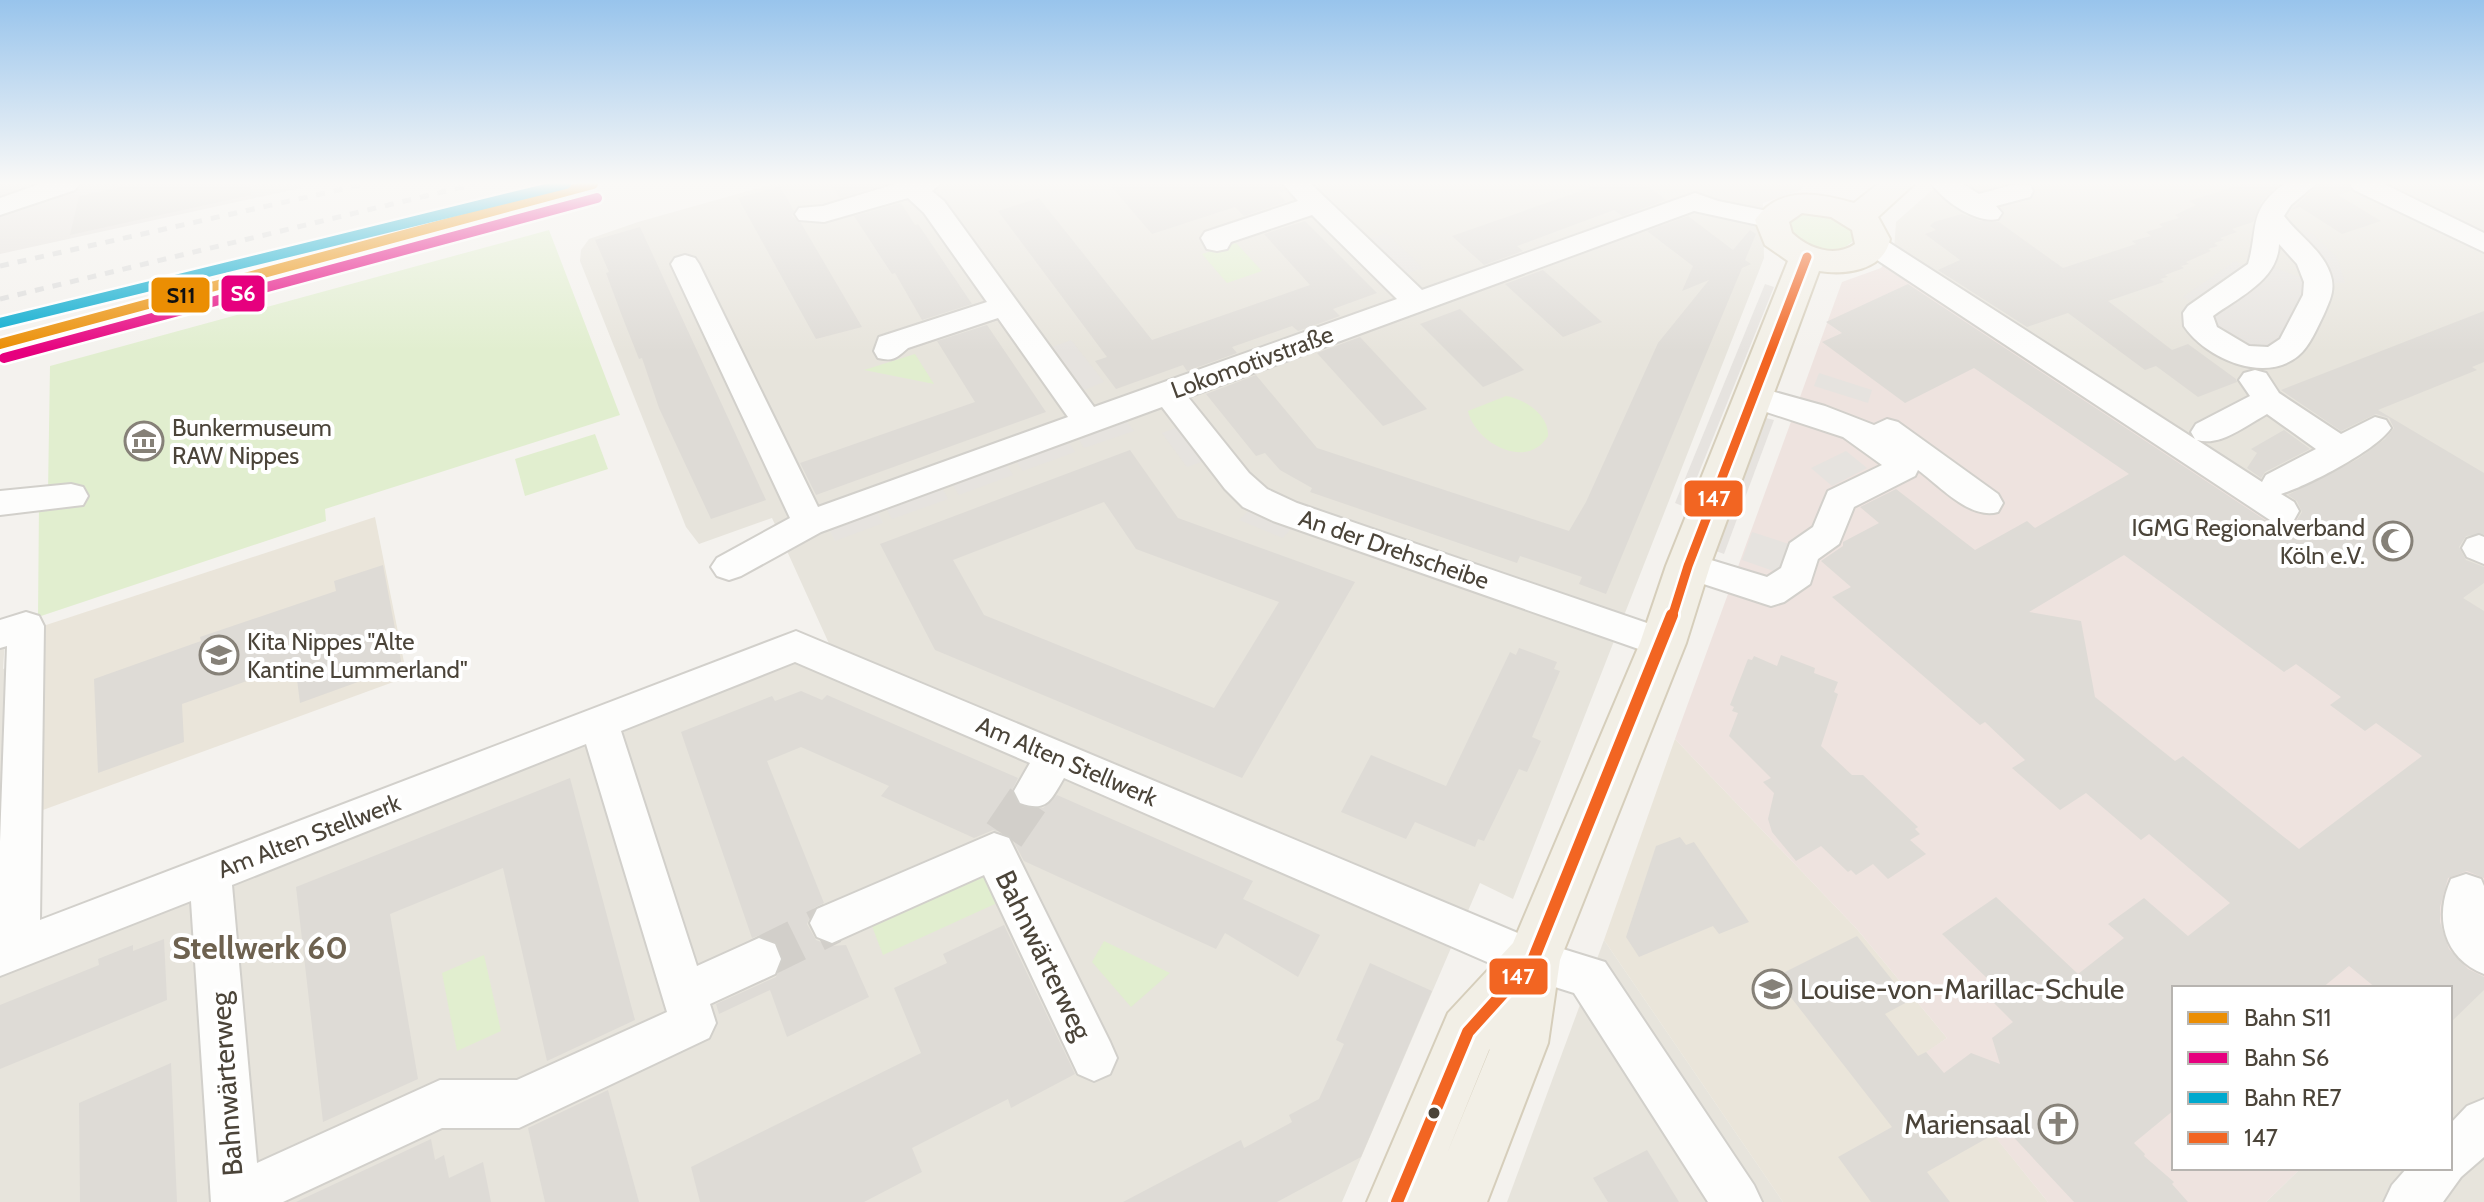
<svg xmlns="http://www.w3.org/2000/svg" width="2484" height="1202" viewBox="0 0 2484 1202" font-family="Cabin,sans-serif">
<rect width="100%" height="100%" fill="#f4f2ee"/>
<g fill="#e7e4dc">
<polygon points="773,184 1803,184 1801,190 1763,203 1764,258 1513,899 1480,883 1465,918 831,648 772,518 699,544 686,527 580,261 581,250 589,239 638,222"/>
<polygon points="1939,184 2484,184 2484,721 1894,251 1896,222"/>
<polygon points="5,639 3,669 16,665 6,965 793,656 1454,941 1342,1202 0,1202 0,640"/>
<polygon points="1604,940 1783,1202 1507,1202"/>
<polygon points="2484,988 2484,1202 2266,1202 2301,1168 2450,1168 2450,1021"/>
</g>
<polygon fill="#e6e2de" points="0,184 301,184 301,188 0,254"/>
<g fill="#eae5da">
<polygon points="375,517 407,677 32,814 37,628"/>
<polygon points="1675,739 1856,928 1947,1038 1927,1052 2048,1202 1783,1202 1604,940"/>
</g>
<polygon fill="#eee3df" points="1894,251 2311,527 2484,721 2484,988 2174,988 2174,1168 2301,1168 2266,1202 2048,1202 1926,1052 1947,1038 1856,928 1675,739 1842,282 1881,268"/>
<g fill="#e1eecf">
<path d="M1805 211 1828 213 1853 230 1852 242C1829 261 1806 244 1786 230L1788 218Z"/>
<polygon points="549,230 620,415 325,509 326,521 38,617 39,504 48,492 50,366"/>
<polygon points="1236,243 1262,271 1227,283 1202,254"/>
<polygon points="915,354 934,384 864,370"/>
<path d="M1506 396C1525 399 1549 415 1548 436 1527 471 1475 443 1468 411Z"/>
<polygon points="595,434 608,469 525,496 515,459"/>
<polygon points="993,866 1008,898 883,955 870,921"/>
<polygon points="1104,941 1170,973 1131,1007 1092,962"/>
<polygon points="484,955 501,1031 457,1051 442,973"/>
</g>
<g fill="#e6e3df">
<polygon points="2303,229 2311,233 2337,257 2345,283 2330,283 2298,239"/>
<polygon points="1386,233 1423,268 1406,274 1369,239"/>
<polygon points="2235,261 2246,267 2194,303 2183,297"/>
<polygon points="2273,267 2309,281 2286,334 2274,349 2251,349 2216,333 2211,315 2263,278"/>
<polygon points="1765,284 1774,287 1685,507 1675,503"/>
<polygon points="1071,340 1104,382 1084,390 1052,347"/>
<polygon points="1819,373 1872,390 1868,403 1814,386"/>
<polygon points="1766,418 1774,420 1724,554 1716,551"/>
<polygon points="1125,419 1134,431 1084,448 1077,436"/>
<polygon points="1181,426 1207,460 1187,467 1162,433"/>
<polygon points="1067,440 1075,452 1023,471 1015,459"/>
<polygon points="1846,451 1867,468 1832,486 1811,468"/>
<polygon points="1005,462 1013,475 959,495 951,482"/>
<polygon points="941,486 948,499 892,519 885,506"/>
<polygon points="1253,507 1294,525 1283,538 1239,520"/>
<polygon points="876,509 883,523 835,541 828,527"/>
<polygon points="1752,532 1792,545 1782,574 1742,560"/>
</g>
<g fill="#dedbd6" fill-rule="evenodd">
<polygon points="136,184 249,184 251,195 70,235 79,196"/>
<polygon points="830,184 885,184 840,198"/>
<polygon points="1109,184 1280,184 1285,191 1278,193 1286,202 1244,216 1235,207 1152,234"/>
<polygon points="1601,184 1645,184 1666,200 1622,216 1614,210 1517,246 1523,251 1484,265 1452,236"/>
<polygon points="2243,184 2279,184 2262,201 2253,222 2232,229 2237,232 2220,238 2224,240 2214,243 2218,246 2208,249 2211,251 2186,262 2189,264 2181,266 2184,268 2165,275 2168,277 2160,279 2164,282 2108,301 2172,350 2188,344 2236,379 2237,382 2198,397 2156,366 2145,370 2068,313 2027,327 1938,270 1960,260 1925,234 1936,230 1930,226 1934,222 1962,214 1980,221 1999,222 2063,268 2136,244 2132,241 2151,236 2146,232 2163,227 2159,224 2179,218 2175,215 2196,205 2189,201"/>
<polygon points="2319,184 2347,184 2351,191 2338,195 2381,221 2342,234 2300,207 2291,210"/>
<polygon points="780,186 794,211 792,216 801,223 862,327 816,339 738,198"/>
<polygon points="1039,198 1152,340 1310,285 1264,234 1305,221 1377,293 1333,309 1340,316 1298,331 1292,326 1232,347 1237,353 1187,371 1183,365 1116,389 1095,361 1107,357 998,211"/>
<polygon points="901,203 915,225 918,224 972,304 922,320 895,273 892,274 854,216"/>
<polygon points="1688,216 1733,250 1750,230 1756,234 1745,260 1751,264 1742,268 1606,594 1579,584 1582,577 1553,567 1520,556 1517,563 1310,492 1312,488 1280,470 1265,453 1256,456 1206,394 1256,375 1317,448 1569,531 1586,502 1658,343 1709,280 1682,291 1693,266 1647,231"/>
<polygon points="640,227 766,500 711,519 659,408 642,358 639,359 622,316 606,273 609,272 595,240"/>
<polygon points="1543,270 1568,292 1602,322 1563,337 1505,284"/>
<path d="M1908 284 2268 522 2281 526 2295 523 2302 512 2297 501 2288 495 2358 459 2385 439 2394 428 2389 418 2376 414 2341 431 2281 390 2484 311V362L2472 367 2477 370 2378 410 2484 473V534L2466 536 2459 547 2466 560 2484 567V583L2463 598 2484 611V878L2467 871 2448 878 2440 907V922L2449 949 2468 969 2484 977V990L2450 1023V988H2376L2349 966 2322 988H2174V1110L2134 1143 2145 1154 2144 1156 2174 1182 2172 1184 2188 1202H2074L2005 1128 1927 1172 1950 1202H1871L1838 1157 1892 1127 1775 977 1857 936 1909 1001 1885 1014 1918 1056 1926 1052 1944 1073 1971 1053 2000 1064 1992 1038 2013 1022 1989 998 1999 990 1942 934 1996 897 2078 974 2124 938 2108 924 2144 898 2188 936 2230 903 2149 834 2141 840 2086 793 2060 810 2012 768 2025 760 1985 722 1980 725 1832 597 1851 587 1821 561 1843 546V542L1879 523 1860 507 1896 489 1975 550 2027 521 2035 528 2129 474 1974 368 1905 403 1822 342 1842 333 1826 322ZM2124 555 2284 672 2296 664 2341 697 2330 705 2365 731 2376 723 2422 756 2299 849 2183 756 2175 761 2095 697 2081 621 2029 612Z"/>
<polygon points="1460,309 1524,370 1483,387 1420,324"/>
<polygon points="987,325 1046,412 816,495 800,463 975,402 937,341"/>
<polygon points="1360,337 1427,409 1383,426 1317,353"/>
<polygon points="2284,430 2310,449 2265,472 2261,478 2247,468 2257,453 2251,449"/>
<path d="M1130 450 1178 518 1355 582 1242 778 935 650 880 544ZM1104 502 1136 549 1279 602 1214 708 984 615 953 560Z"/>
<polygon points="383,565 402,666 300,703 295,664 182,704 184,742 98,773 94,679 201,641 200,637 336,591 334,581"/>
<polygon points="1519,648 1557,662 1554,669 1560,671 1532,737 1541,741 1527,772 1519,769 1484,841 1478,839 1475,847 1415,822 1406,839 1341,812 1371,755 1446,786 1510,652 1516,655"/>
<polygon points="1781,655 1815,668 1814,673 1838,682 1834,692 1838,694 1821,746 1852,775 1863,775 1918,827 1915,829 1920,834 1910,840 1926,854 1888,879 1873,864 1856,875 1851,870 1848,872 1821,846 1796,861 1772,832 1768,819 1774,793 1763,782 1771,778 1729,736 1738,713 1732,711 1734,707 1730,705 1748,659 1752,660 1754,656 1777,666"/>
<polygon points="801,691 822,700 827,695 1018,778 1011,792 1019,806 1043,808 1057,795 1253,881 1243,899 1320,935 1298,977 1225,933 1216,949 1024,861 1010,835 993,830 974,838 881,796 889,786 801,747 767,761 824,903 814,908 807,924 816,940 831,946 846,945 869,997 787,1037 770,990 719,1014 716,1004 776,977 784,958 776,941 760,935 752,938 681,732 772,696 775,701"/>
<polygon points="570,778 635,1020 547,1061 503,868 390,914 418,1079 323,1122 296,887"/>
<polygon points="1680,837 1686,845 1694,842 1749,922 1719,934 1713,926 1639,957 1626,937 1656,846"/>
<polygon points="1004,925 1075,1074 1011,1108 1008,1099 912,1148 922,1172 864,1202 700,1202 691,1167 921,1053 894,988 947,963 943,954"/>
<polygon points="164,939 167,1000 0,1069 0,1005 99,965 98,959 133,945 133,951"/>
<polygon points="1370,963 1432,991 1361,1157 1277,1202 1123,1202 1241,1140 1244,1148 1292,1122 1289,1115 1319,1099 1344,1044 1336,1040"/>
<polygon points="171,1063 177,1202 80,1202 79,1103"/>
<polygon points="608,1090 639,1202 545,1202 528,1128"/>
<polygon points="431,1139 435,1160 444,1155 449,1178 483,1162 491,1202 296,1202"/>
<polygon points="1647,1150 1679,1202 1608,1202 1593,1178"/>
</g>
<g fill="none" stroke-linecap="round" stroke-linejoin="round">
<g stroke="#d2cfca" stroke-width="42" stroke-dasharray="42 21" stroke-linecap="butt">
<polyline points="1004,835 1034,791"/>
<polyline points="759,959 832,923"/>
</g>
<g stroke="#d2d0cb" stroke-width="4">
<g id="minor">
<polygon points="40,184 79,184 75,190 0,215 0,198"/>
<path d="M895 184H940L932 191 944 201 1094 407 1397 299 1312 215 1231 242 1227 249 1217 251 1207 249 1201 238 1205 232 1298 201 1283 184H1311L1422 290 1695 193 1718 201 1782 214 1786 220 1782 226 1772 228 1694 211 1188 397 1249 473 1267 489 1297 503 1676 633 1681 643 1676 653 1663 658 1650 653 1273 521 1243 507 1225 489 1162 407 821 532 741 576 729 580 717 576 711 567 717 558 790 518 671 264 675 258 685 255 695 258 699 264 818 507 1068 417 998 318 908 348C897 357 895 362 878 358L874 351 879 337 987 302 924 213 908 198 824 222 799 220 795 214 799 208 823 206Z"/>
<path d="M1932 184H1963L1979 194 2016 184 2030 185 2033 191 2030 197 1996 206 2002 213 1998 219C1977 224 1943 201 1932 184Z"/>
<path d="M2284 184H2316L2291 205 2284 216C2299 236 2322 250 2330 273 2336 289 2330 300 2324 314 2317 328 2310 346 2298 356 2264 384 2205 358 2184 326L2183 313 2188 306 2248 264C2259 228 2247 211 2284 184ZM2279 244 2297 264 2304 282 2303 295 2280 339 2268 347 2249 346 2217 327 2213 316C2239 297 2278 280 2279 244Z"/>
<polygon points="2350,184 2384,184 2484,233 2484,252 2354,190"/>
<path d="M1872 236 1882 238 2195 439 2191 432 2196 424 2250 396 2239 380 2244 373 2255 370 2266 373 2279 393 2341 434 2375 417 2386 420 2391 428C2377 450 2307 486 2281 494L2294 502 2299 511 2294 520 2282 523 2270 520 1862 250 1858 244 1862 238ZM2267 414 2316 449 2266 475 2262 482 2197 440C2220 447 2247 425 2267 414Z"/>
<path d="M1753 386 1825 406 1874 425 1887 419 1898 422 1998 494 2003 503 1998 512C1970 520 1940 486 1918 470L1915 476 1854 507 1839 544 1818 559 1810 584 1784 602 1771 606 1676 575 1670 566 1676 557 1688 553 1767 577 1781 568 1790 543 1813 527 1828 491 1882 465 1843 437 1742 404 1737 397 1742 390Z"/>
<polygon points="71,484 83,487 88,496 83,505 0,515 0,491"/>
<polygon points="2479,535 2484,537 2484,564 2467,557 2462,548 2467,539"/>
<path d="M26 612 39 616 44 626 40 920 796 631 1537 941 1605 962 1754 1185 1762 1202H1708L1574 993 1517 975 1064 778C1051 799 1048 813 1020 803L1014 791 1030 763 795 662 621 731 697 966 759 938 775 944 781 959 775 974 710 1004 716 1023 709 1038 519 1128H442L283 1202H211L191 901 0 976V842L7 646 0 648V620ZM586 744 667 1012 517 1080H440L257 1163 232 885Z"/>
<polygon points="994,833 1009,838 1110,1042 1117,1058 1110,1074 1094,1081 1078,1074 984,875 832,943 817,937 810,923 817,909"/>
<path d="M2466 874 2481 879 2484 886V974C2443 958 2434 917 2451 879Z"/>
<polygon points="2484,1099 2484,1157 2461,1177 2443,1202 2384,1202 2392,1185 2407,1168 2450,1168 2450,1124 2467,1106"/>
</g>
</g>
<g stroke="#d6cebb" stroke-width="4">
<path id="major" d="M1878 184H1914L1878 217 1890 239C1884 271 1845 275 1819 271L1710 566 1686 643 1560 960 1548 1043 1487 1202H1367L1448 1013 1513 943 1640 643 1666 566 1788 261 1765 245 1755 220C1779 185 1819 193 1854 203ZM1802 213 1831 217 1852 230 1855 244C1835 258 1809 249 1792 233L1789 222ZM1490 1049 1446 1156 1489 1050Z"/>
</g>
<use href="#minor" fill="#fdfdfc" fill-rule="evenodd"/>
<use href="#major" fill="#f2efe6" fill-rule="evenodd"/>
<g stroke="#dbdbda" stroke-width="5" stroke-dasharray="9 9" stroke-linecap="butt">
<polyline points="0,266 365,184"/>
<polyline points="0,299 475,184"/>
</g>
<g stroke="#fff" stroke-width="14">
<polyline id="bus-1-far1" points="1672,617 1688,566 1807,257"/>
</g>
<g stroke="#fff" stroke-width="18">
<polyline id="bus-1" points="1397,1202 1468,1032 1533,960 1672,615"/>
</g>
<use href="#bus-1-far1" stroke="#f26522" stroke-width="9"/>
<use href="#bus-1" stroke="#f26522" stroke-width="12"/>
<g stroke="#fff" stroke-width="15">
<polyline id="rail-1" points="0,344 593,184"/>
</g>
<g stroke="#fff" stroke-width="15">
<polyline id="rail-2" points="4,358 597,198"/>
</g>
<g stroke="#fff" stroke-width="15">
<polyline id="rail-3" points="0,323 566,184"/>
</g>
<use href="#rail-1" stroke="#eb8e03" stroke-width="10"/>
<use href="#rail-2" stroke="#e6007e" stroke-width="10"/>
<use href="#rail-3" stroke="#00a9ce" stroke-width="10"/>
</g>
<linearGradient id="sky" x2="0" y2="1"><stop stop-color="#98c4ec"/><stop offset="0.52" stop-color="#faf9f7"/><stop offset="1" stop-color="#faf9f7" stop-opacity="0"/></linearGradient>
<rect width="2484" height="352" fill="url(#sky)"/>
<defs>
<g id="museum-ring" transform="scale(2)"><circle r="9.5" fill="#fff" stroke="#868178" stroke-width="1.5"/><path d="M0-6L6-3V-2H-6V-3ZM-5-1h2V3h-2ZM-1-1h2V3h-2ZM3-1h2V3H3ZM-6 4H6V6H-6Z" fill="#868178"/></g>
<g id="mosque-ring" transform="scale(2)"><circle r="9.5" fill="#fff" stroke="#868178" stroke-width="1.5"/><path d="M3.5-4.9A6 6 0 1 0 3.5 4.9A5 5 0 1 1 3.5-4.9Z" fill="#868178"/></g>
<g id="school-ring" transform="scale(2)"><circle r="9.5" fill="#fff" stroke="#868178" stroke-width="1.5"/><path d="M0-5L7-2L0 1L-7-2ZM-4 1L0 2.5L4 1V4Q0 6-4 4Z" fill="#868178"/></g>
<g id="church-ring" transform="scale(2)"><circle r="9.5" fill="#fff" stroke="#868178" stroke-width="1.5"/><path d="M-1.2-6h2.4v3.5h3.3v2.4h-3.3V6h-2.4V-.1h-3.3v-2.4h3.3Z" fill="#868178"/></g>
</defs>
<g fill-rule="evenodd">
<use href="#museum-ring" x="144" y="441"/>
<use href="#mosque-ring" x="2393" y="541"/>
<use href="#school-ring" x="219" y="655"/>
<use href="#school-ring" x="1772" y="989"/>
<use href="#church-ring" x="2058" y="1124"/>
</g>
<circle fill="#4b4439" stroke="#fff" stroke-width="3" cx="1434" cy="1113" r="7"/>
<g text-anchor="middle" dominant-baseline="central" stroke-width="8" stroke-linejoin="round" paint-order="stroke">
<g font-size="24" fill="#4b4439" stroke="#fff">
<text transform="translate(1252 362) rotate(-20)">Lokomotivstraße</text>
<text transform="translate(1394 549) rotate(19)">An der Drehscheibe</text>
<text transform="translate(1067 761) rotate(23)">Am Alten Stellwerk</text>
<text transform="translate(309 836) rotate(-21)">Am Alten Stellwerk</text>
</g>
<g font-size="24" fill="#4b4439" stroke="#fff" text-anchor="start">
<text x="172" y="427">Bunkermuseum<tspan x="172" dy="28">RAW Nippes</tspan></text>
<text x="2365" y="527" text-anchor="end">IGMG Regionalverband<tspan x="2365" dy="28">Köln e.V.</tspan></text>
<text x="247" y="641">Kita Nippes "Alte<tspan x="247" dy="28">Kantine Lummerland"</tspan></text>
</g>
<g font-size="28" fill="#4b4439" stroke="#fff">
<text transform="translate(1044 955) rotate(64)">Bahnwärterweg</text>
<text transform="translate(226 1084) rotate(-94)">Bahnwärterweg</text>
</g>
<g font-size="28" fill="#4b4439" stroke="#fff" text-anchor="start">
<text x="1800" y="989">Louise-von-Marillac-Schule</text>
<text x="2030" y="1124" text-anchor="end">Mariensaal</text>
</g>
<g font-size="32" font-weight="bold" fill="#6e6250" stroke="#fff">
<text x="260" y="947">Stellwerk 60</text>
</g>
</g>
<g stroke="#fff" stroke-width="3">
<rect x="220" y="274" width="46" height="39" rx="8" fill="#e6007e"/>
<rect x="150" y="276" width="61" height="38" rx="8" fill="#eb8e03"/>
<rect x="1683" y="479" width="61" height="39" rx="8" fill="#f26522"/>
<rect x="1488" y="957" width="61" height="39" rx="8" fill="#f26522"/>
</g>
<g font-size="22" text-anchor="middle" font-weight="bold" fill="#fff">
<text x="243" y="301">S6</text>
<text x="1714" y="506">147</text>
<text x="1518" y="984">147</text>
</g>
<g font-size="22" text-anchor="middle" font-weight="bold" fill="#111">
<text x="181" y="303">S11</text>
</g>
<rect x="2172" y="986" width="280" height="184" fill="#ffffff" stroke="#b7b4b0" stroke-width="2"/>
<rect x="2188" y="1012" width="40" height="12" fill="#eb8e03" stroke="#b7b4b0" stroke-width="2"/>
<text x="2244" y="1026" font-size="24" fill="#4b4439">Bahn S11</text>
<rect x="2188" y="1052" width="40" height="12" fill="#e6007e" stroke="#b7b4b0" stroke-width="2"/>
<text x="2244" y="1066" font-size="24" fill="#4b4439">Bahn S6</text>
<rect x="2188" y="1092" width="40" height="12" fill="#00a9ce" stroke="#b7b4b0" stroke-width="2"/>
<text x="2244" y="1106" font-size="24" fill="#4b4439">Bahn RE7</text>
<rect x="2188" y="1132" width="40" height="12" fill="#f26522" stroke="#b7b4b0" stroke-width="2"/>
<text x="2244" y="1146" font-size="24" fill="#4b4439">147</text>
</svg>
